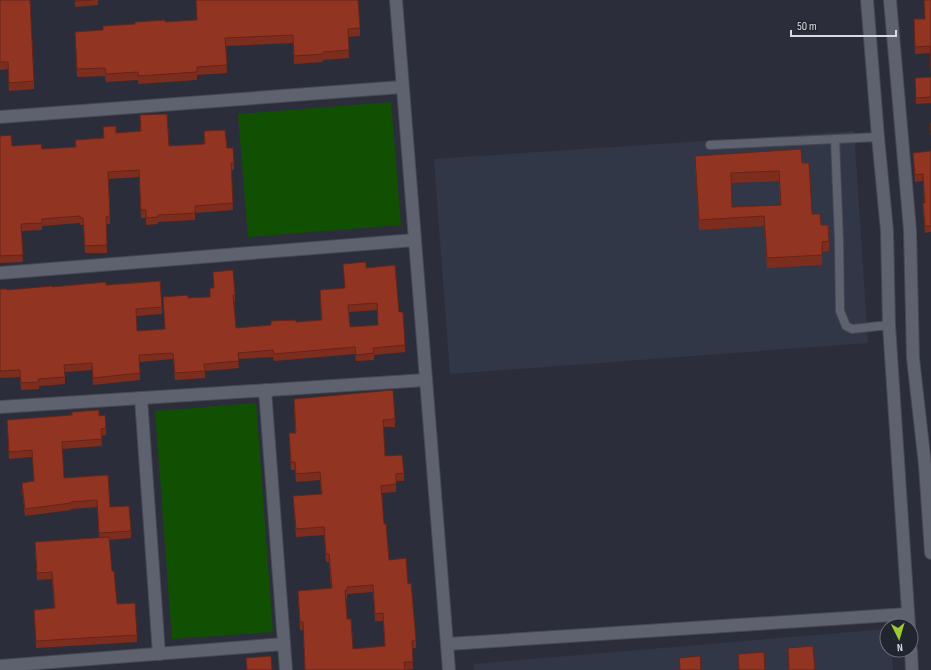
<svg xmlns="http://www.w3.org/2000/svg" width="931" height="670" viewBox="0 0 931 670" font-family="'Sofia Sans Condensed',sans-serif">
<rect width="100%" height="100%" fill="#2b2e3a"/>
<g fill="#323748">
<polygon points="854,131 868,343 450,374 434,159"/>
<polygon points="887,629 887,650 892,650 893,670 474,670 473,664"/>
</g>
<g fill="#114f02">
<polygon points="391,102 401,225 248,237 238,114"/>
<polygon points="256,403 273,632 172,639 155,411"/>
</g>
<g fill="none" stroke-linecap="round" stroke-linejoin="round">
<g stroke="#464953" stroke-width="10">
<g id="service">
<polyline points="835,139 839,240 840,311 846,326 852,329 889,325"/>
<polyline points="710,145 878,137"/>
</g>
</g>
<g stroke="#464953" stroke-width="14">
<g id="minor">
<polyline points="396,0 449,670"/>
<polyline points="0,117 402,87"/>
<polyline points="0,273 415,240"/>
<polyline points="265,390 286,670"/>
<polyline points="141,398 159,654"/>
<polyline points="0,407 426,380"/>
<polyline points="447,644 908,614"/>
<polyline points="0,666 284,644"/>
</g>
</g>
<g stroke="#464953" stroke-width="14">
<g id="tertiary">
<polyline points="867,0 878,137 887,231 889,325 909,626"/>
<polyline points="890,0 910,230 913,358 925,465 931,553"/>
<polyline points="911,650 912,670"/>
</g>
</g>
<use href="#service" stroke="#5e626f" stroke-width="8"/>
<use href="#minor" stroke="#5e626f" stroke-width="12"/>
<use href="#tertiary" stroke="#5e626f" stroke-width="12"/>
</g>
<g fill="#7d2d1d" fill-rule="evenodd">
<polygon points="0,0 34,81 34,89 9,91 8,69 0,70"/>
<polygon points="75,0 98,0 98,5 75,7"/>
<polygon points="196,0 358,0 360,28 360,36 348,37 349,58 323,60 323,62 294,64 293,43 226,46 227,73 197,75 197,80 138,84 138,80 106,82 105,76 77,77 75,32 103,30 165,22 197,20"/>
<polygon points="924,0 931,0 931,75 930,53 915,54 914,19 925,19"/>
<polygon points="931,77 931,103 916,104 915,83"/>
<polygon points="140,115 169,146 204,144 204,131 227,148 234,163 234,170 231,170 233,210 195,213 195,220 158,222 158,224 146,225 146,218 141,218 139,177 108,179 110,224 106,224 107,253 85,253 83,225 80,225 80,223 42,226 42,230 21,231 23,262 0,263 0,136 12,146 42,149 75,147 75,140 103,138 103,127 116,133 140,131"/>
<polygon points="931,151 931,232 925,233 923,210 923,203 924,203 923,181 915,182 913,153"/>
<path d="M695 156 802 163 812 214 821 225 829 241V251L822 252V265L767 268 764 226 699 230 695 166ZM779 181 780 205 732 207 731 183Z"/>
<path d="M343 264 366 268 399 312 405 345V352L374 355V360L356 361 355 354 274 361 273 357 238 359 239 368 205 371V378L175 380 173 359 140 362V380L93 385 92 370 65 372V384L39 386V389L21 390 20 377 0 378V289L7 290 106 285 162 307V314L136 316 137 331 165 329 163 297 188 298 210 297V288H214L213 272 235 295V302H234L236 328 321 320 320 290 345 288ZM377 310 378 325 350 327 349 312Z"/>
<path d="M294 399 395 419V427H383L385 456 404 473V481H396V492L382 493 384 524 389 560 408 584 416 640V648H412L413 669 405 670H305L303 630H300L298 591 331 588 329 562H326L324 535 296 537 293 496 321 494 320 480 296 482 295 470H291L289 433H295ZM373 592 375 621H383L385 646 353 649 347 619 346 598H347V594Z"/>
<polygon points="99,416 106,428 106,435 101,436 102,446 62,449 64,478 110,507 131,531 131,538 109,540 112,571 117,604 137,635 137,642 36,648 34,610 54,609 52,579 37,580 35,542 99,538 97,507 71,509 71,510 25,516 22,490 22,483 34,481 32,457 9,459 7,420"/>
</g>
<g fill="#913422" stroke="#662418" fill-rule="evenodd">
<polygon points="0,0 30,0 34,81 9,83 8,62 0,62"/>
<polygon points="75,0 93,0 75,1"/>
<polygon points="196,0 358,0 360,28 348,29 349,50 323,52 323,54 294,56 293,35 225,38 227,65 197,67 197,72 138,76 138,72 106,74 105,68 77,69 75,32 103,30 103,26 135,24 135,22 165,20 165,22 197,20"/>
<polygon points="924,0 931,0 931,68 930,46 915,47 914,19 925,19"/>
<polygon points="931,77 931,97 916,98 915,78"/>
<polygon points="167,114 169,146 205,144 204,131 225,130 227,148 233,148 234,163 231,163 233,203 195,206 195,213 158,215 158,217 146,218 146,210 141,210 139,170 108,172 110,216 106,217 107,245 85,246 83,218 80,218 80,216 42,219 42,223 21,224 23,255 0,256 0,136 11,135 12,146 41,144 42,149 76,147 75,140 104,138 103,127 116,126 116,133 141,131 140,115"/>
<polygon points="930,123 931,123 931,135"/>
<path d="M801 149 802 163H809L812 214H820L821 225H828L829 241 822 242V255L767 258 764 216 699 220 695 156ZM779 171 781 205 732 207 731 173Z"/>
<polygon points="931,151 931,226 925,226 923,203 925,203 923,174 915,175 913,153"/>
<path d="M366 262V268L395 265 399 312H403L405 345 373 348 374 353 356 355 355 347 274 354 273 350 238 353 239 361 204 364 205 371 175 373 173 353 139 355 140 373 93 378 92 363 64 365 65 377 38 379 39 382 21 383 20 370 0 371V289H7V290L52 286V287L106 282V285L160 281 162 307 136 309 137 331 165 329 163 297 188 295V298L210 297V288H214L213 272 233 270 235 295H233L236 328 271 325V321L296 320V322L322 320 320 290 345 288 343 264ZM377 303 378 325 350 327 348 305Z"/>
<path d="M393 390 395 419 383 420 385 456 402 455 404 473 396 474V484L381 486 384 524H386L389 560 406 558 408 584 411 583 416 640 412 641 413 662H404L405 670H305L303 622H300L298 591 332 588 329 554H326L324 527 296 529 293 496 322 494 320 472 296 474 295 462H291L289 433H296L294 399ZM373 585 375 614 383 613 385 646 353 649 351 619H347L345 590H347V587Z"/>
<polygon points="99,410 99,416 105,415 106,428 101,429 102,439 62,442 64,478 108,475 110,507 129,506 131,531 99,533 97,500 71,502 71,503 25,509 22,483 34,481 32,450 9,452 7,420 72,415 72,412"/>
<polygon points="109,537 112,571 114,571 117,604 135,603 137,635 36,641 34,610 55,608 52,572 37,573 35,542"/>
<polygon points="813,646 815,670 789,670 788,648"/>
<polygon points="764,652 765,670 739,670 738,654"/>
<polygon points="271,656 272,670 247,670 246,658"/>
<polygon points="700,656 701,670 680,670 679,658"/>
</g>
<g transform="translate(899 638) rotate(175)"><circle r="19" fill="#21252f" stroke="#6a6d76"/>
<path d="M0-3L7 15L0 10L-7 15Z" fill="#9dca30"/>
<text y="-6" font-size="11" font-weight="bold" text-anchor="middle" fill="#d7dae1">N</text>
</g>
<path d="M791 30v6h105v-6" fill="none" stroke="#d7dae1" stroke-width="2"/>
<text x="797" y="30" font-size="12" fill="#d7dae1" stroke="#21252f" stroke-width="3" paint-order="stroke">50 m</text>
</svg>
